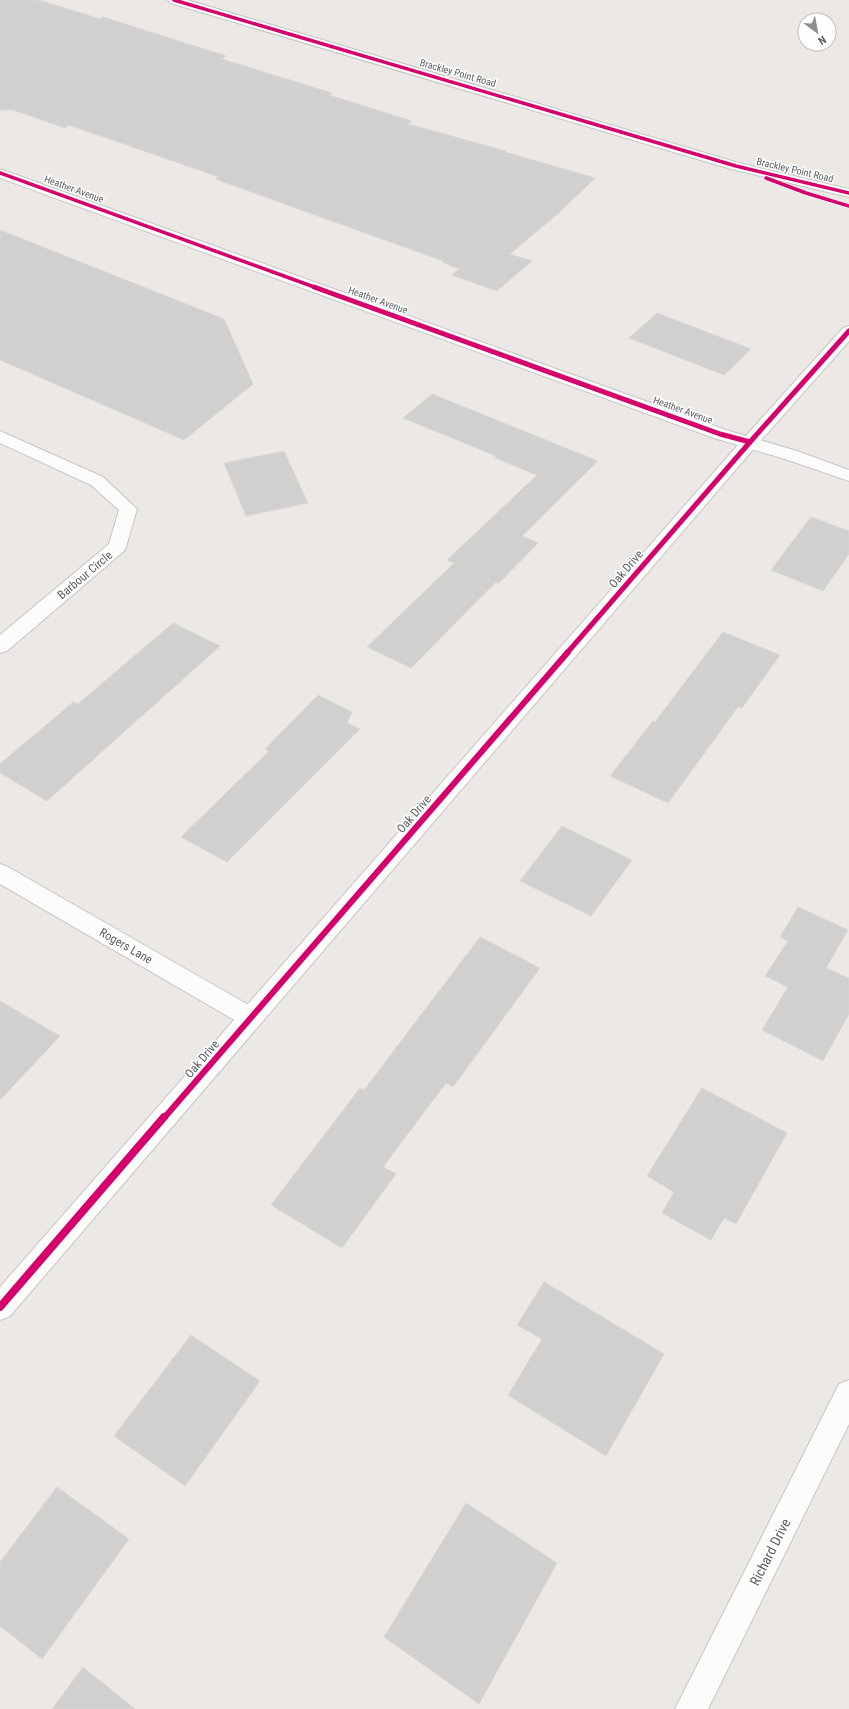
<svg xmlns="http://www.w3.org/2000/svg" width="849" height="1709" viewBox="0 0 849 1709" font-family="'Roboto Condensed',sans-serif">
<rect width="100%" height="100%" fill="#ebe8e5"/>
<g fill="#d2d0cf" stroke="#dad8d4">
<polygon points="0,0 39,0 100,19 103,17 226,56 222,59 332,93 329,95 412,121 408,124 506,151 505,152 595,178 561,211 510,254 532,261 497,291 452,275 459,269 442,262 443,261 215,179 219,177 69,125 65,128 13,110 0,110"/>
<polygon points="0,230 224,319 253,384 184,440 0,360"/>
<polygon points="657,313 751,349 724,375 629,338"/>
<polygon points="432,394 598,461 522,536 538,543 499,583 496,582 411,668 367,647 454,563 447,560 537,475 495,458 496,456 403,418"/>
<polygon points="284,451 308,503 246,516 224,463"/>
<polygon points="811,517 849,531 849,554 823,591 771,570"/>
<polygon points="173,623 220,646 47,801 0,773 0,764 73,702 78,704"/>
<polygon points="723,632 780,655 742,708 738,707 668,803 610,776 653,721 655,722"/>
<polygon points="318,695 352,712 347,723 360,729 227,862 181,837 269,751 265,749"/>
<polygon points="562,826 632,860 591,916 520,881"/>
<polygon points="798,907 848,930 826,968 849,978 849,1014 823,1061 762,1030 788,987 765,976 788,941 780,937"/>
<polygon points="480,937 540,968 453,1087 446,1083 383,1167 396,1174 342,1248 271,1205 360,1088 364,1090"/>
<polygon points="0,1001 60,1036 0,1100"/>
<polygon points="702,1088 787,1133 736,1224 724,1218 711,1240 662,1213 674,1192 647,1176"/>
<polygon points="544,1282 664,1354 606,1456 508,1395 542,1339 517,1325"/>
<polygon points="191,1335 260,1381 185,1486 114,1436"/>
<polygon points="57,1487 129,1539 42,1659 0,1626 0,1562"/>
<polygon points="466,1503 557,1563 479,1704 384,1637"/>
<polygon points="83,1667 135,1709 52,1709"/>
</g>
<g fill="none" stroke-linecap="round" stroke-linejoin="round">
<g stroke="#c7c6c6" stroke-width="2">
<g id="minor">
<polygon points="0,169 726,430 797,451 849,470 849,481 785,459 714,438 0,178"/>
<polygon points="0,431 103,477 137,509 126,547 124,551 7,651 0,653 0,635 109,544 119,510 91,485 0,443"/>
<polygon points="0,864 8,867 259,1011 263,1018 259,1025 251,1028 243,1025 0,884"/>
<polygon points="849,1380 849,1424 708,1709 675,1709 839,1384"/>
</g>
</g>
<g stroke="#c7c6c6" stroke-width="2">
<polygon id="tertiary" points="849,326 849,341 756,446 10,1316 0,1320 0,1287 744,438 843,328"/>
</g>
<g stroke="#c6c6c6" stroke-width="2">
<polygon id="secondary" points="168,0 187,0 739,163 849,189 849,197 731,169 170,3"/>
</g>
<use href="#minor" fill="#fcfcfb" fill-rule="evenodd"/>
<use href="#tertiary" fill="#fcfcfb" fill-rule="evenodd"/>
<use href="#secondary" fill="#fcfcfb" fill-rule="evenodd"/>
<g stroke="#fff" stroke-width="5">
<g id="cycleway-far3">
<polyline points="174,0 736,166 849,193"/>
<polyline points="0,173 317,288"/>
<polyline points="766,178 806,193 849,206"/>
</g>
</g>
<g stroke="#fff" stroke-width="7">
<g id="cycleway-far2">
<polyline points="314,287 720,434 750,442"/>
<polyline points="567,653 750,442 849,331"/>
</g>
</g>
<g stroke="#fff" stroke-width="8">
<polyline id="cycleway-far1" points="164,1118 568,652"/>
</g>
<g stroke="#fff" stroke-width="10">
<polyline id="cycleway" points="0,1307 164,1117"/>
</g>
<use href="#cycleway-far3" stroke="#d6006c" stroke-width="3.5"/>
<use href="#cycleway-far2" stroke="#d6006c" stroke-width="5"/>
<use href="#cycleway-far1" stroke="#d6006c" stroke-width="6"/>
<use href="#cycleway" stroke="#d6006c" stroke-width="8"/>
</g>
<g text-anchor="middle" dominant-baseline="central" stroke-width="3" stroke-linejoin="round" paint-order="stroke">
<g font-size="10" fill="#5b6063" stroke="#fff">
<text transform="translate(458 73) rotate(16)">Brackley Point Road</text>
<text transform="translate(795 170) rotate(13)">Brackley Point Road</text>
<text transform="translate(74 189) rotate(20)">Heather Avenue</text>
<text transform="translate(378 300) rotate(20)">Heather Avenue</text>
<text transform="translate(683 410) rotate(20)">Heather Avenue</text>
</g>
<g font-size="12" fill="#5b6063" stroke="#fff">
<text transform="translate(626 569) rotate(-49)">Oak Drive</text>
<text transform="translate(85 575) rotate(-40)">Barbour Circle</text>
<text transform="translate(414 814) rotate(-49)">Oak Drive</text>
<text transform="translate(126 946) rotate(30)">Rogers Lane</text>
<text transform="translate(202 1059) rotate(-49)">Oak Drive</text>
</g>
<g font-size="14" fill="#5b6063" stroke="#fff">
<text transform="translate(770 1552) rotate(-63)">Richard Drive</text>
</g>
</g>
<g transform="translate(817 32) rotate(148)"><circle r="19" fill="#ffffff" stroke="#bdbfc1"/>
<path d="M0-3L7 15L0 10L-7 15Z" fill="#8d9090"/>
<text y="-6" font-size="11" font-weight="bold" text-anchor="middle" fill="#5b6063">N</text>
</g>
</svg>
